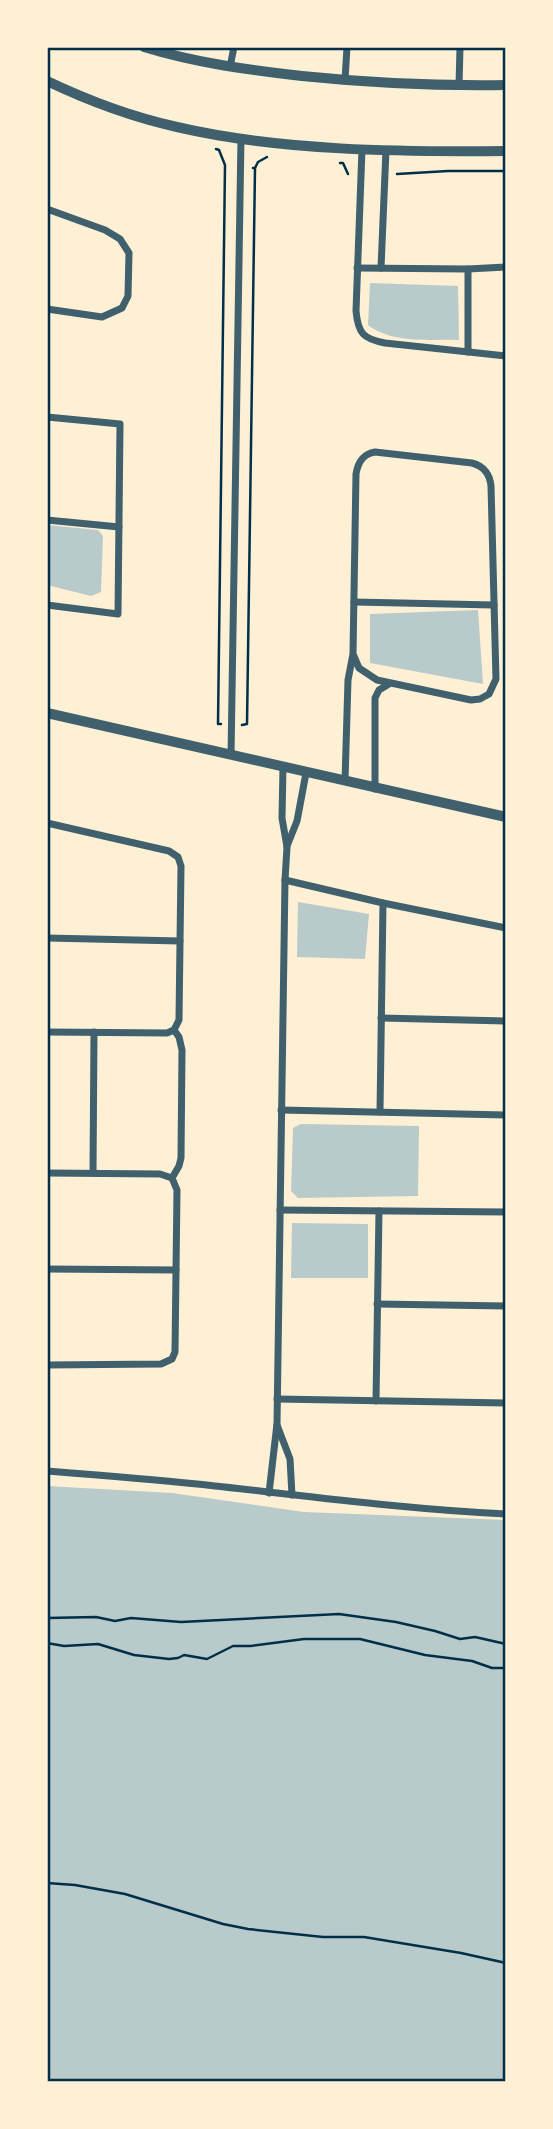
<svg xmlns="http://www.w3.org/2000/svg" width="553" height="2129" viewBox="0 0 553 2129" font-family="'Fira Sans',sans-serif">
<rect width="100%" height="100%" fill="#fdf0d5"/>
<g fill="#b9caca">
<path d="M370 283 458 286 459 340C430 339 393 344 368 325Z"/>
<polygon points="47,525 98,530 103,536 101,592 91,596 47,585"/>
<polygon points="478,610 483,684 370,663 370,614"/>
<polygon points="298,902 369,914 365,959 297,957"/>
<polygon points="301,1124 419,1126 418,1196 298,1198 291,1191 293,1128"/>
<polygon points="292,1223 368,1224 368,1278 291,1278"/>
<polygon points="47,1486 172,1493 304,1512 506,1520 506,2082 47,2082"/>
</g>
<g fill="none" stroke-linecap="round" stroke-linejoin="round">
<g stroke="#003049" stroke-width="2.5">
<polyline points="216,149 219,150 225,165 218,724 221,724"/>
<polyline points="340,163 343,163 348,174"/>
<polyline points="255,168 258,162 267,157"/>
<polyline points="397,174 448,171 506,171"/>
<polyline points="242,725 247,724 255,168 253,168"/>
<polyline points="47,1618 96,1617 115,1621 131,1618 181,1622 339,1614 396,1622 435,1631 460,1639 475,1637 506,1644"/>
<polyline points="47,1643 64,1646 98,1644 134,1655 169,1659 178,1658 184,1655 207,1659 233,1646 251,1646 304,1639 360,1639 425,1655 472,1661 492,1668 506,1668"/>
<polyline points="47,1883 75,1885 125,1894 223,1924 248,1929 323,1937 364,1937 461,1953 506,1963"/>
</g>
<g stroke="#3f606c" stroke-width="7">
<polyline points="230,67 234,47"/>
<polyline points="345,80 347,47"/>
<polyline points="459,86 460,47"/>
<path d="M362 149 356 311C358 333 363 339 385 343L506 356"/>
<polyline points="47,209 105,230 120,239 129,253 128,296 122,308 102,317 47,309"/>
<polyline points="357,268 468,269 506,267"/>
<polyline points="381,268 386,150"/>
<polyline points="468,352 468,269"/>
<polyline points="47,417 120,424 118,614 47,605"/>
<polyline points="47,520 119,527"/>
<polyline points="354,602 494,605"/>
<polyline points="231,755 241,138"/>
<path d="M345 781 348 680 353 654 356 474C358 462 363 454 375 452L472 463C484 466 490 475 491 486L496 679 489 694 480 699 471 700 377 680 359 668 353 654"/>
<polyline points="375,789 375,698 379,690 389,684"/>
<polyline points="47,823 169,851 178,857 181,866 179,1020 174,1030"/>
<polyline points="287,846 297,821 306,773"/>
<polyline points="285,880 383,903 506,928"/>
<polyline points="47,938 180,941"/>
<polyline points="381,1018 506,1021"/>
<polyline points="47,1032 167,1033 174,1030"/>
<polyline points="281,1110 506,1115"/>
<polyline points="380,1112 383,903"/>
<polyline points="47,1173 160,1174 172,1178"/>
<polyline points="93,1173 94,1032"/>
<polyline points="172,1178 179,1166 181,1158 182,1050 179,1037 174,1030"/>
<polyline points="280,1210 506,1212"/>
<polyline points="47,1269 176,1270"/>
<polyline points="377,1304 506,1306"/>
<polyline points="47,1365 161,1364 172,1359 175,1352 177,1190 172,1178"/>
<polyline points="277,1399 506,1403"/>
<polyline points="376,1401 379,1211"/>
<polyline points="277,1425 290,1459 292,1495"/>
<path d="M47 1471C97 1475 147 1479 197 1484 300 1495 402 1509 506 1514"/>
<polyline points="269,1493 277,1424 285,880 287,847 282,818 283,767"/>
</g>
<g stroke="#3f606c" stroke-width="10">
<path d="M144 47C196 63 249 70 302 76 370 83 437 86 506 85"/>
<path d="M47 81C89 101 132 117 177 127 280 151 400 152 506 151"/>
<polyline points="47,713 506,817"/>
</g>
</g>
<rect width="553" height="2129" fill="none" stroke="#fdf0d5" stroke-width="98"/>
<rect x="49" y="49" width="455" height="2031" fill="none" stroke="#003049" stroke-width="2.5"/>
</svg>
